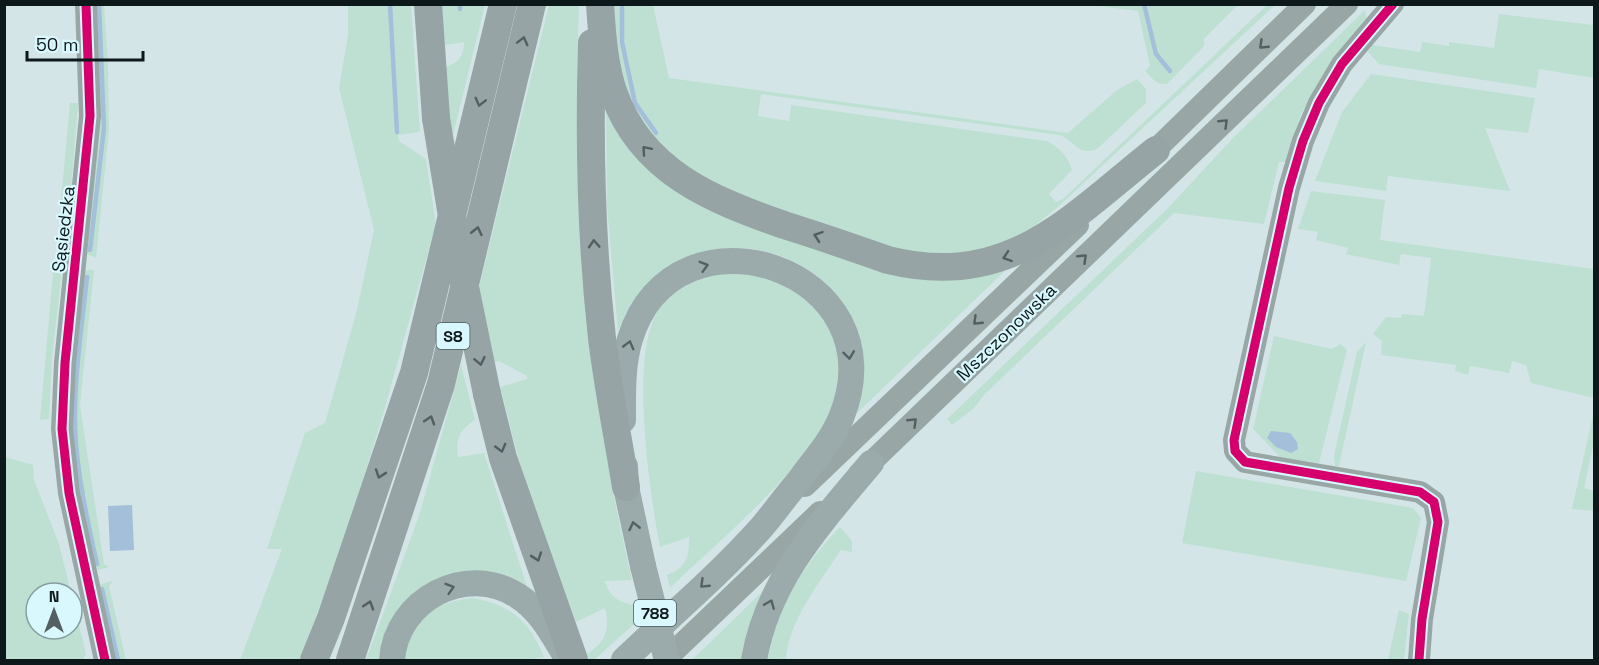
<svg xmlns="http://www.w3.org/2000/svg" width="1599" height="665" viewBox="0 0 1599 665" font-family="'Space Grotesk',sans-serif">
<rect width="100%" height="100%" fill="#d3e5e7"/>
<g fill="#bee0d3">
<polygon points="95,5 104,5 108,64 109,130 96,258 85,253"/>
<polygon points="348,5 411,5 420,132 398,135 399,141 426,159 436,224 384,411 342,547 300,660 240,660 282,549 267,549 305,433 325,423 357,310 374,230 339,88 348,35"/>
<path d="M440 5H485L452 139 444 67C458 64 464 56 464 42L445 45Z"/>
<path d="M549 5H579C571 203 586 386 632 580L605 581C610 599 621 603 639 606L642 617 594 660H589L587 654C606 642 610 630 605 608L576 622 524 479 500 387 527 379V376L499 361 493 363 478 291Z"/>
<path d="M614 5H653L669 78 1068 133 1117 90 1137 79 1146 89V103L1097 149C1078 157 1075 140 1059 135L761 94 758 116 789 121 791 105 1047 141C1058 146 1069 158 1072 170L1049 194 1056 202 1064 198 1267 5H1275L1059 206 1036 225 1033 231 988 253 920 258 737 200 659 147 634 109 617 65Z"/>
<path d="M1091 5 1238 4V5L1204 39V46L1167 84C1156 85 1152 78 1145 71L1150 66 1138 11Z"/>
<polygon points="1365,10 1366,18 1331,62 1301,114 1287,162 1279,162 1264,224 1174,213 984,395 973,409 952,425 947,419 1168,208 1232,139"/>
<polygon points="1499,14 1594,25 1594,78 1539,69 1536,88 1379,64 1368,52 1372,45 1420,52 1422,42 1449,46 1449,42 1494,48"/>
<polygon points="1371,74 1535,98 1528,133 1485,128 1510,191 1388,176 1386,191 1315,181 1342,112"/>
<polygon points="70,103 78,103 70,201 61,200"/>
<path d="M606 104C628 153 644 171 690 200L969 279 992 274 1009 267 857 413C903 246 670 183 618 332L607 206Z"/>
<polygon points="1311,191 1385,200 1380,240 1594,269 1594,398 1531,383 1526,365 1512,361 1509,373 1470,366 1468,375 1455,371 1456,365 1381,355 1382,341 1373,334 1386,317 1401,318 1402,314 1424,316 1431,258 1401,254 1399,265 1346,254 1348,248 1316,240 1318,232 1298,229"/>
<polygon points="54,261 63,262 52,358 49,419 40,420"/>
<polygon points="88,270 94,270 80,405 104,564 109,567 97,570 84,526 70,411 84,272"/>
<path d="M724 271C763 272 789 284 817 311 828 321 831 328 835 342 840 359 843 378 838 396 824 454 715 544 670 588L667 575C687 567 689 557 689 537L660 547C650 495 629 355 658 311 673 289 699 278 724 271Z"/>
<polygon points="1274,336 1331,349 1341,344 1347,350 1319,463 1281,458 1253,429"/>
<polygon points="1366,342 1339,466 1335,466 1334,456 1357,352"/>
<path d="M461 365 475 420C460 429 455 439 458 457L484 453 529 593 475 574 386 632 379 660H366L419 516Z"/>
<polygon points="1594,411 1594,442 1584,488 1594,491 1594,511 1572,509"/>
<polygon points="5,457 33,465 34,480 59,544 71,593 36,593 36,629 72,629 72,597 86,654 83,660 5,660"/>
<polygon points="1196,471 1413,508 1421,518 1406,581 1182,543"/>
<path d="M840 527 852 541V552L841 550C820 582 788 621 786 660H768C775 609 805 563 840 527Z"/>
<polygon points="113,581 109,586 126,660 113,660 98,585"/>
<polygon points="762,592 745,660 692,660"/>
<path d="M472 598C511 605 529 620 544 657L528 660H400C411 620 430 603 472 598Z"/>
<polygon points="1399,610 1409,614 1404,660 1388,660"/>
</g>
<g fill="#a3bfda">
<polygon points="1271,431 1290,433 1297,442 1298,449 1291,453 1276,447 1267,438"/>
<polygon points="132,505 134,550 110,551 108,506"/>
</g>
<g fill="none" stroke-linecap="round" stroke-linejoin="round">
<g stroke="#a3bfda" stroke-width="4.5">
<polyline points="390,4 397,132"/>
<polyline points="460,4 460,9"/>
<polyline points="622,4 622,42 635,103 656,133"/>
<polyline points="1144,4 1156,54 1170,71"/>
<polyline points="90,250 104,128 99,4"/>
<path d="M87 277C82 326 74 377 75 428 77 474 87 519 97 564"/>
<polyline points="102,589 118,660"/>
</g>
<g stroke="#98a6a6" stroke-width="22">
<polyline points="86,4 90,116 65,363 62,429 69,493 105,660"/>
<polyline points="1393,4 1342,64 1319,103 1303,141 1289,188 1234,440 1235,451 1245,462 1420,492 1434,502 1438,522 1422,619 1419,660"/>
<polyline points="1145,160 1305,4"/>
<polyline points="859,474 1347,4"/>
<polyline points="805,486 1078,225"/>
<polyline points="665,660 820,512"/>
</g>
<g stroke="#9baaab" stroke-width="26">
<path d="M623 420C623 394 622 365 630 339 674 194 902 269 841 418 831 442 813 461 798 482 785 497 774 513 761 528 719 575 669 617 624 660"/>
<polyline points="625,466 626,487 643,566"/>
<path d="M392 660C396 600 466 562 518 596 540 610 551 632 564 653"/>
<path d="M754 660C768 579 820 524 871 463"/>
</g>
<g stroke="#96a4a5" stroke-width="28">
<polyline points="428,4 436,118"/>
<path d="M600 4C602 34 604 66 614 94 642 172 712 200 784 225 819 236 854 248 888 260 1009 290 1069 219 1156 150"/>
<path d="M592 43C589 141 591 240 602 338 608 388 618 438 626 487"/>
<polyline points="487,394 503,458 574,660"/>
<polyline points="314,660 331,618 414,373 503,4"/>
<polyline points="350,660 441,384 532,4"/>
</g>
<polyline stroke="#9baaab" stroke-width="26" points="643,566 667,660"/>
<polyline stroke="#96a4a5" stroke-width="28" points="436,118 458,253 487,394"/>
<g stroke="#d8f8fd" stroke-width="13">
<g id="cycleway">
<polyline points="86,4 90,116 65,363 62,429 69,493 105,660"/>
<polyline points="1393,4 1342,64 1319,103 1303,141 1289,188 1234,440 1235,451 1245,462 1420,492 1434,502 1438,522 1422,619 1419,660"/>
</g>
</g>
<use href="#cycleway" stroke="#d6006c" stroke-width="9"/>
</g>
<defs><path id="oneway-chevron" d="M-2-3.5L2.5 0L-2 3.5" fill="none" stroke-width="1.6" stroke-linecap="round" stroke-linejoin="round" transform="scale(1.5)"/></defs>
<g stroke="#525e60">
<use href="#oneway-chevron" transform="translate(523 41) rotate(-76)"/>
<use href="#oneway-chevron" transform="translate(480 102) rotate(104)"/>
<use href="#oneway-chevron" transform="translate(646 150) rotate(-131)"/>
<use href="#oneway-chevron" transform="translate(477 231) rotate(-77)"/>
<use href="#oneway-chevron" transform="translate(818 236) rotate(-161)"/>
<use href="#oneway-chevron" transform="translate(594 244) rotate(-94)"/>
<use href="#oneway-chevron" transform="translate(1007 257) rotate(161)"/>
<use href="#oneway-chevron" transform="translate(480 361) rotate(78)"/>
<use href="#oneway-chevron" transform="translate(430 420) rotate(-72)"/>
<use href="#oneway-chevron" transform="translate(501 448) rotate(75)"/>
<use href="#oneway-chevron" transform="translate(380 474) rotate(109)"/>
<use href="#oneway-chevron" transform="translate(537 557) rotate(71)"/>
<use href="#oneway-chevron" transform="translate(369 605) rotate(-72)"/>
</g>
<g stroke="#525f60">
<use href="#oneway-chevron" transform="translate(1263 45) rotate(136)"/>
<use href="#oneway-chevron" transform="translate(1224 123) rotate(-44)"/>
<use href="#oneway-chevron" transform="translate(1083 258) rotate(-44)"/>
<use href="#oneway-chevron" transform="translate(977 321) rotate(136)"/>
<use href="#oneway-chevron" transform="translate(913 422) rotate(-44)"/>
</g>
<g stroke="#546162">
<use href="#oneway-chevron" transform="translate(704 266) rotate(-16)"/>
<use href="#oneway-chevron" transform="translate(629 345) rotate(-75)"/>
<use href="#oneway-chevron" transform="translate(849 355) rotate(83)"/>
<use href="#oneway-chevron" transform="translate(634 526) rotate(-103)"/>
<use href="#oneway-chevron" transform="translate(704 584) rotate(136)"/>
<use href="#oneway-chevron" transform="translate(450 588) rotate(-17)"/>
<use href="#oneway-chevron" transform="translate(770 604) rotate(-68)"/>
</g>
<g text-anchor="middle" dominant-baseline="central" stroke-width="4.5" stroke-linejoin="round" paint-order="stroke">
<g fill="#d8f8fd" stroke="#4a5b5e" stroke-width="1.5">
<rect x="436.5" y="323" width="33" height="26" rx="4.5"/>
<rect x="634" y="600" width="42" height="26" rx="4.5"/>
</g>
<g font-size="16" font-weight="bold" fill="#0d181a">
<text x="453" y="336">S8</text>
<text x="655" y="613">788</text>
</g>
<g font-size="18" fill="#0d181a" stroke="#d8f8fd">
<text transform="translate(63 229) rotate(-83)">Sąsiedzka</text>
<text transform="translate(1006 332) rotate(-44)">Mszczonowska</text>
</g>
</g>
<rect width="1599" height="665" fill="none" stroke="#0d181a" stroke-width="12"/>
<g transform="translate(54 611)"><circle r="28" fill="#d8f8fd" stroke="#879ea2" stroke-width="1.5"/>
<path d="M0-4.5L10 22L0 15L-10 22Z" fill="#526062"/>
<text y="-9" font-size="16" font-weight="bold" text-anchor="middle" fill="#0d181a">N</text>
</g>
<path d="M27 51v9h116v-9" fill="none" stroke="#0d181a" stroke-width="3"/>
<text x="36" y="51" font-size="18" fill="#0d181a" stroke="#d8f8fd" stroke-width="4.5" paint-order="stroke">50 m</text>
</svg>
